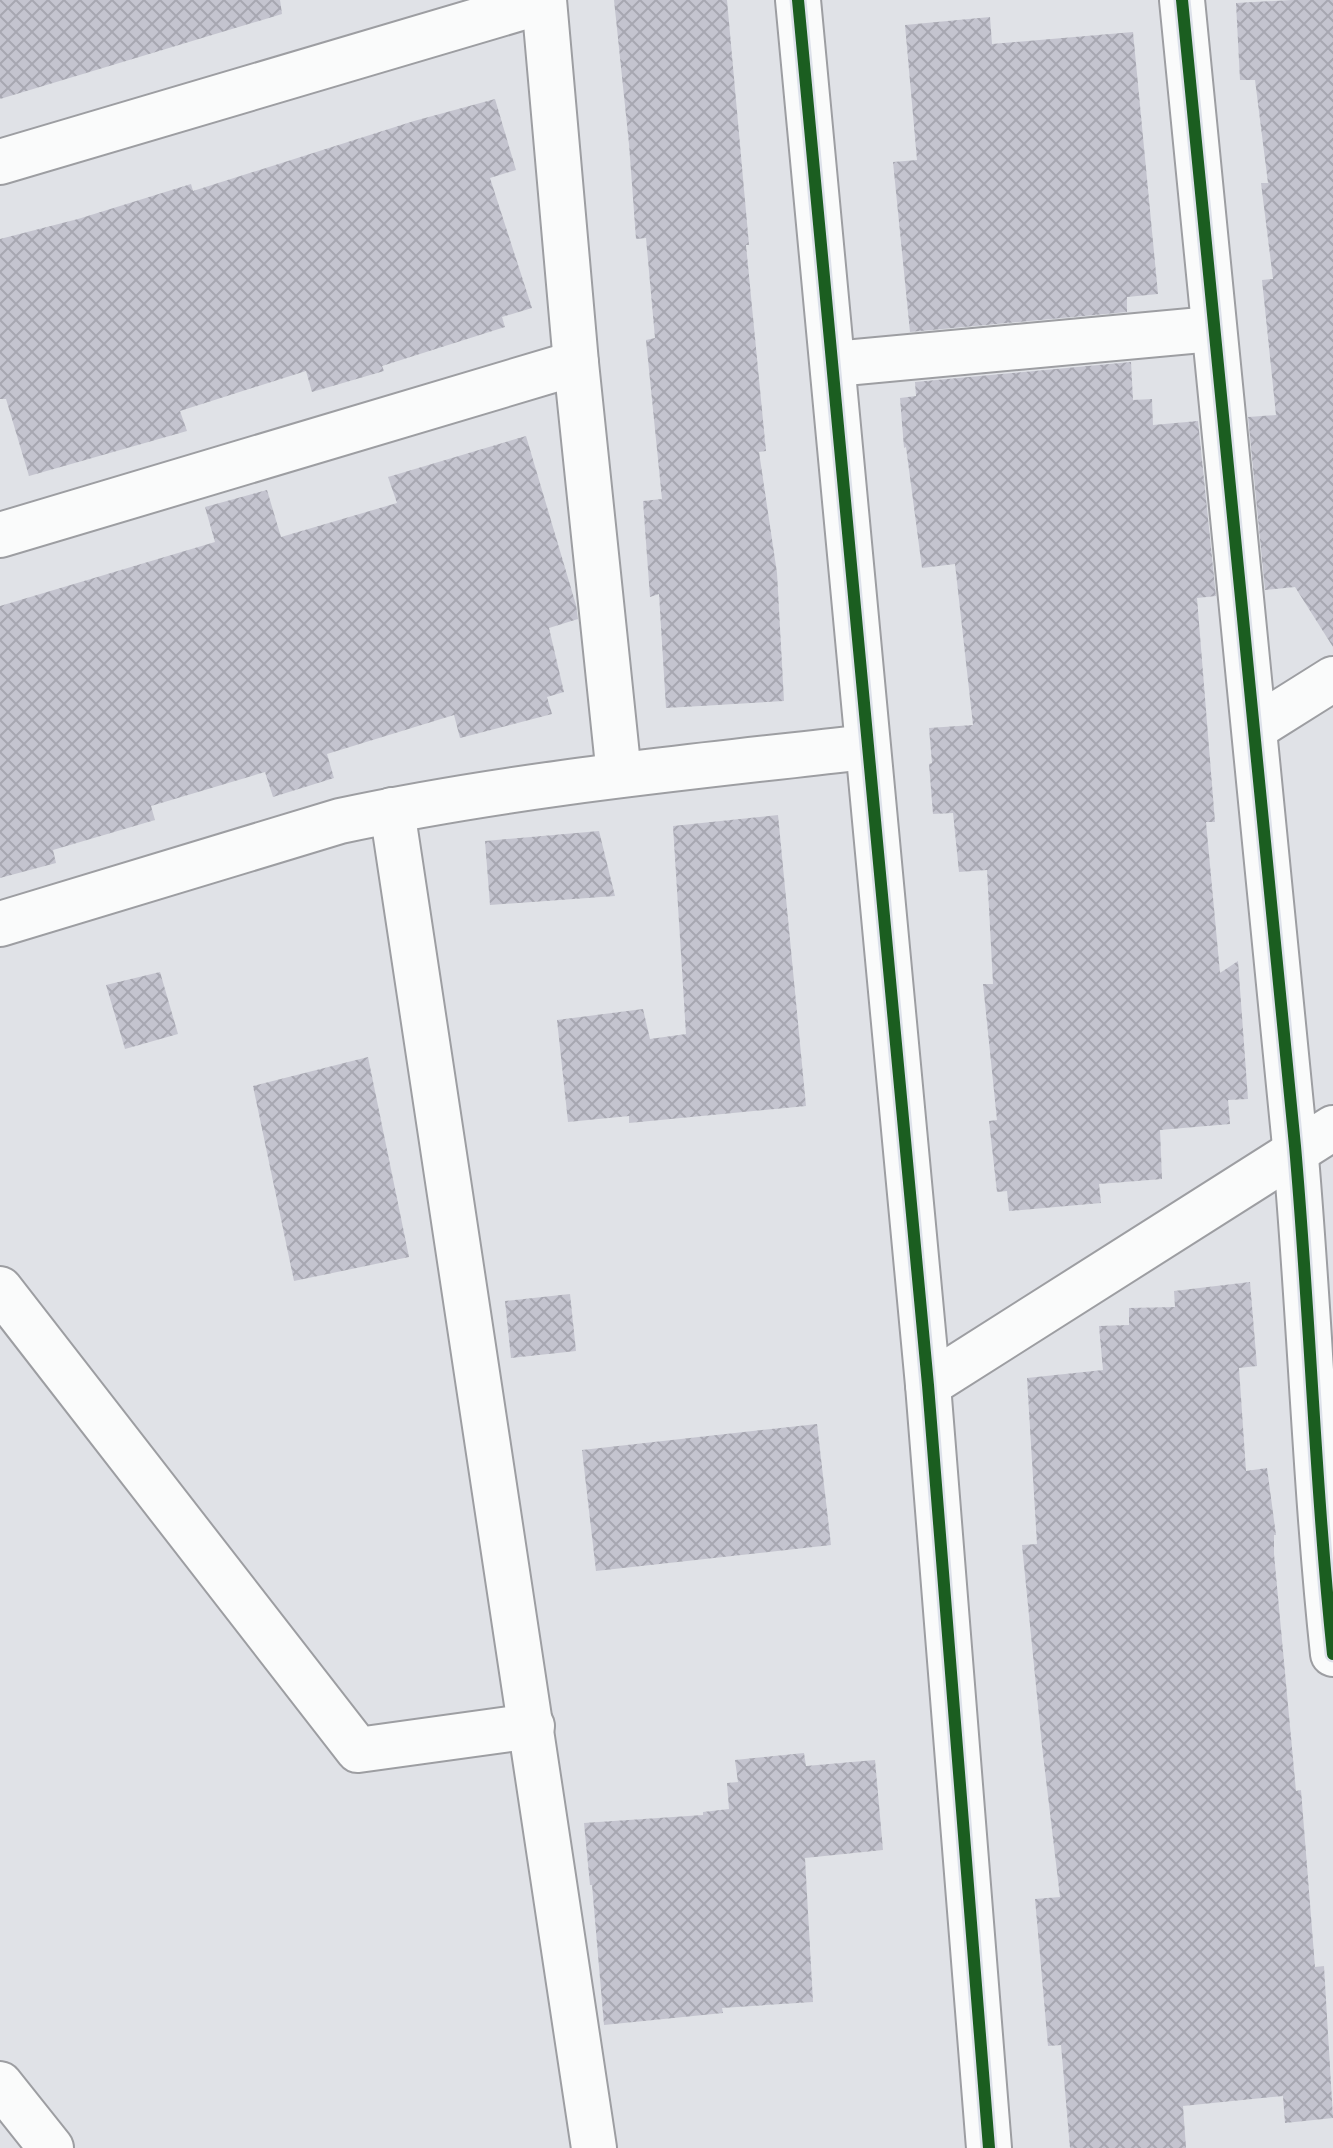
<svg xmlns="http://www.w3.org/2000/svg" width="1333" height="2148" viewBox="0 0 1333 2148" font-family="'Archivo Narrow',sans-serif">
<defs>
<pattern id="building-cross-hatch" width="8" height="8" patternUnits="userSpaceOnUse" patternTransform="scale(2)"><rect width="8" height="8" fill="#c4c4cf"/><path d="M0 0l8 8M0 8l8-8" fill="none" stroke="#a7a7b1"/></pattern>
</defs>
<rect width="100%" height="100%" fill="#e0e2e7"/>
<g fill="url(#building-cross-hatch)">
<polygon points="0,0 280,0 282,14 0,99"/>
<polygon points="614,0 727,0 749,245 746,245 766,451 759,452 777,573 784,701 666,708 659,594 650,597 643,501 662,499 646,340 655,338 646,238 636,239 629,144"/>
<polygon points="1292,0 1333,0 1333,647 1295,587 1265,590 1248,417 1276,415 1262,280 1273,279 1261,183 1268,183 1255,80 1240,80 1236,3"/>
<polygon points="990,17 992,44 1133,32 1158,294 1127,297 1127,312 910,332 893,162 917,160 905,25"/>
<polygon points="495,99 516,170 490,178 532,308 502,317 505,327 382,366 384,371 312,392 306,371 180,411 187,431 29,476 6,399 0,399 0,239 78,219 191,184 193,191 414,121"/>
<polygon points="1131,362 1133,400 1152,399 1153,425 1198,421 1216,596 1197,598 1215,822 1206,822 1220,973 1238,961 1248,1099 1228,1100 1230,1124 1160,1130 1162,1179 1099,1184 1101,1203 1009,1211 1007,1191 997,1192 989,1121 997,1120 983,984 993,984 987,870 959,872 953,813 933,814 929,764 932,763 929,728 973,725 955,564 922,568 906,447 904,448 900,398 916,396 915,382"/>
<polygon points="526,436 576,605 578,619 549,628 564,692 547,697 552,714 460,738 454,715 327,754 334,778 273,797 265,772 151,806 155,820 53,850 56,863 0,878 0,606 215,542 205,507 267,490 281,537 397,503 388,477"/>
<polygon points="778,815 806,1106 629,1123 629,1116 568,1122 557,1020 643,1009 650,1039 686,1034 673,826"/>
<polygon points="599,831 615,896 490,905 485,841"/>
<polygon points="160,972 178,1034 125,1049 106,985"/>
<polygon points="368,1057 409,1257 294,1281 253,1086"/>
<polygon points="1250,1282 1257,1366 1239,1368 1246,1471 1267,1468 1276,1535 1274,1535 1274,1554 1296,1791 1301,1790 1315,1967 1324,1966 1333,2118 1285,2123 1283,2096 1183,2106 1186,2148 1070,2148 1061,2045 1048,2046 1035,1899 1060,1897 1042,1746 1022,1545 1037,1544 1027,1378 1103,1370 1099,1326 1129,1325 1129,1308 1175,1307 1174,1291"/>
<polygon points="570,1294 576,1351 511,1358 505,1301"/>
<polygon points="817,1424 831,1545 596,1571 582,1450"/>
<polygon points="804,1753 806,1766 875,1760 883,1850 805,1858 813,2002 722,2008 723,2013 604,2025 592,1885 590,1885 584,1823 703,1815 703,1812 729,1809 727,1783 738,1782 735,1760"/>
</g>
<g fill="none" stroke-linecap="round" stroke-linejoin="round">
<g stroke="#9d9ea2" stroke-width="48">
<g id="street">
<polyline points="544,0 576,363 619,775"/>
<path d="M1182 0C1217 382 1260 764 1295 1146 1310 1315 1315 1485 1333 1654"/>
<polyline points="0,162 544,1"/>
<polyline points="834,364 1212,329"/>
<polyline points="0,535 576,363"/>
<polyline points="1255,728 1333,679"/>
<polyline points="392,810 594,2148"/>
<path d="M0 924 340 821C513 784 691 767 866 747"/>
<polyline points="0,1289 358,1750 532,1726"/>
<polyline points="928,1385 1333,1128"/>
<polyline points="0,2084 51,2148"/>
</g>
</g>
<g stroke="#9d9ea2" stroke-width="48">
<polyline id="secondary" points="798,0 928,1385 989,2148"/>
</g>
<use href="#street" stroke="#fafbfb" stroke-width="44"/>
<use href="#secondary" stroke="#fafbfb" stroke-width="44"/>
<g stroke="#dde1ea" stroke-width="17">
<g id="cycleway">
<polyline points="798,0 928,1385 989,2148"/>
<path d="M1182 0C1217 382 1260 764 1295 1146 1310 1315 1315 1485 1333 1654"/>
</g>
</g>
<use href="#cycleway" stroke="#1b5e20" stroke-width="12"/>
</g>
</svg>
